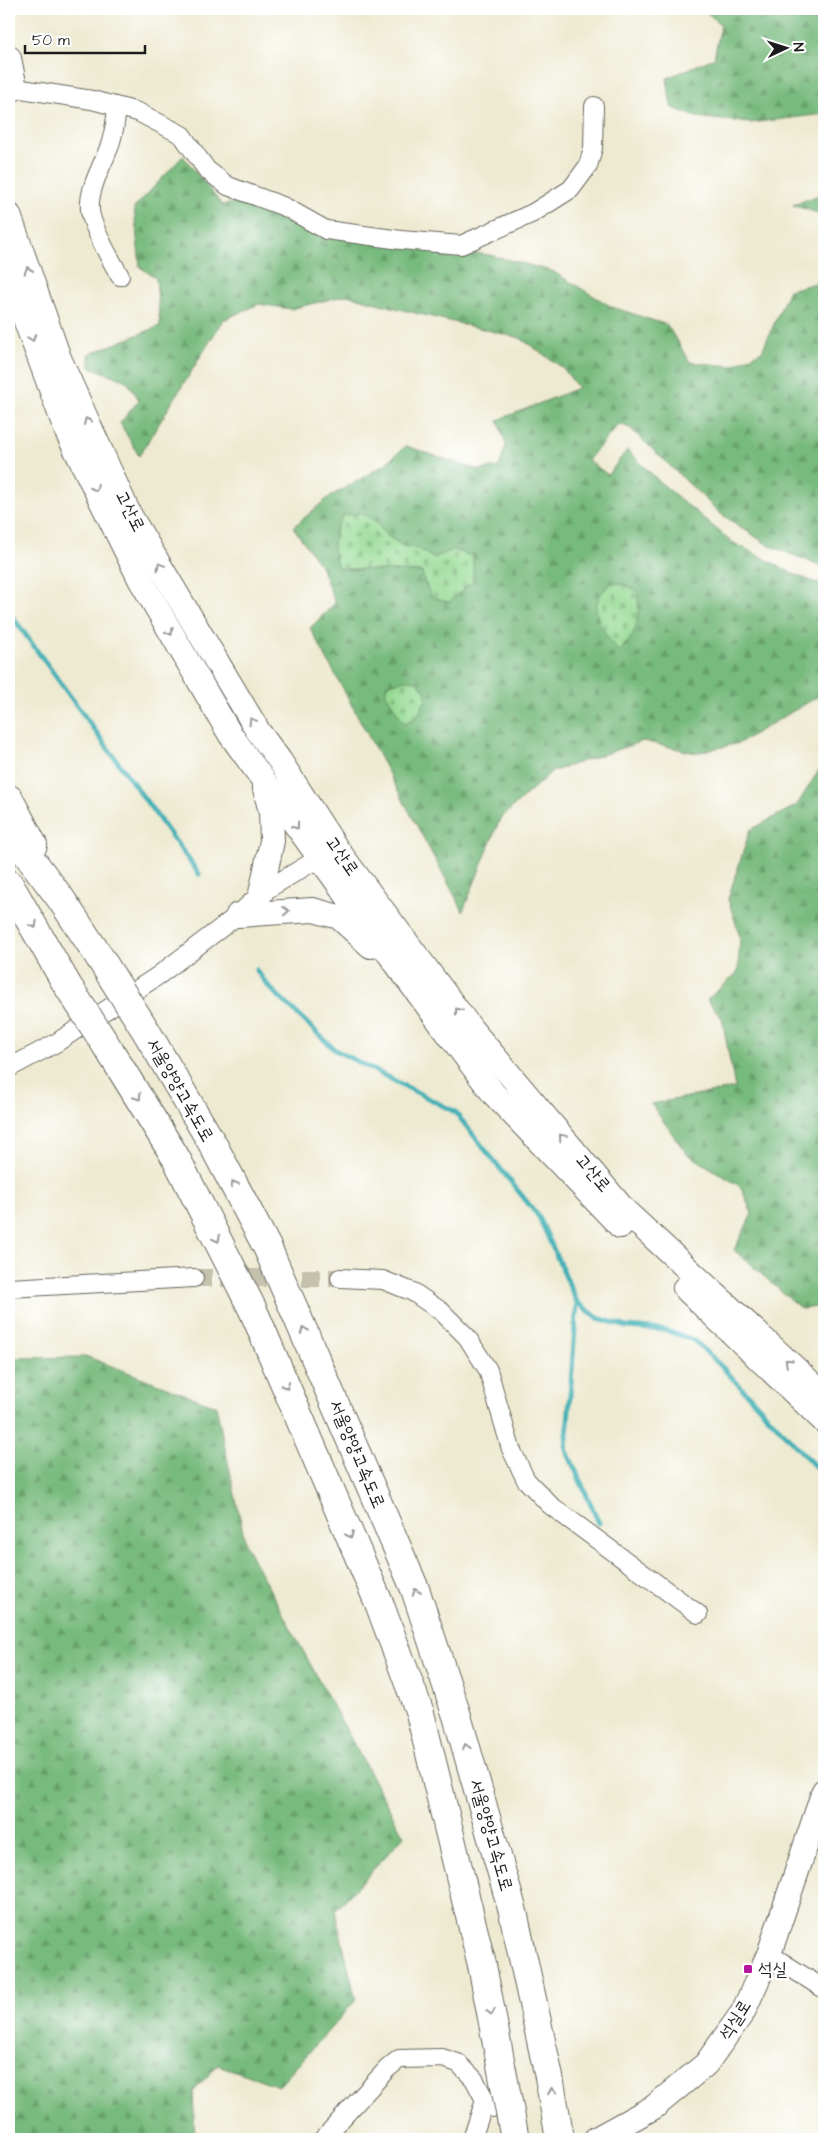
<svg xmlns="http://www.w3.org/2000/svg" width="833" height="2148" viewBox="0 0 833 2148" font-family="'Architects Daughter','Poor Story',sans-serif">
<defs>
<pattern id="forest-firs" width="22" height="20" patternUnits="userSpaceOnUse" patternTransform="scale(1.25)"><rect width="22" height="20" fill="#77ba7d"/><path d="M5 1l3.5 6h-7zM16 11l3.5 6h-7z" fill="#669f6b"/></pattern>
<pattern id="cemetery-stones" width="16" height="16" patternUnits="userSpaceOnUse" patternTransform="scale(1.25)"><rect width="16" height="16" fill="#94da93"/><path d="M2 7V4a2 2 0 0 1 4 0v3zM10 15v-3a2 2 0 0 1 4 0v3z" fill="#7fba7e"/></pattern>
</defs>
<rect width="100%" height="100%" fill="#fff"/>
<filter id="ink" filterUnits="userSpaceOnUse"><feTurbulence type="fractalNoise" baseFrequency=".02" numOctaves="2"/><feDisplacementMap in="SourceGraphic" scale="10" xChannelSelector="R" yChannelSelector="G"/><feConvolveMatrix kernelMatrix="1 2 1 2 8 2 1 2 1" color-interpolation-filters="sRGB"/></filter>
<filter id="wash" filterUnits="userSpaceOnUse"><feTurbulence type="fractalNoise" baseFrequency=".0096" numOctaves="4" result="noise"/><feDisplacementMap in="SourceGraphic" scale="20" xChannelSelector="R" yChannelSelector="G"/><feGaussianBlur stdDeviation="1.12" result="paint"/><feColorMatrix in="noise" values="0 0 0 0 0 0 0 0 0 0 0 0 0 0 0 0 0 1.4 0 .05"/><feComposite in="paint" operator="in"/></filter>
<g filter="url(#wash)">
<rect width="100%" height="100%" fill="#eeead1"/>
<g fill="url(#forest-firs)" stroke="#4a6b4c" fill-rule="evenodd">
<polygon points="703,9 824,9 824,114 750,123 696,117 671,107 667,78 714,58 721,25"/>
<path d="M183 156 222 205 250 201 326 236 490 255 552 271 612 307 667 325 690 362 732 366 762 351 789 290 824 281V567L768 545 721 514 630 428 619 424 588 460 608 475 627 450 661 483 732 542 796 575 824 586V693L739 743 696 753 643 741 551 772 500 819 463 911 310 628 335 603 321 566 293 527 328 498 384 465 406 446 478 470 499 467 506 445 498 420 578 388 563 368 520 338 399 309 347 295 291 309 259 304 223 320 139 456 120 423 139 400 127 381 90 367 89 354 160 326 156 278 140 267 134 208ZM374 520 386 535 403 546 418 549 433 558 453 550 473 556 425 584 422 572C399 572 376 568 353 570Z"/>
<polygon points="824,193 824,215 793,205"/>
<polygon points="824,762 824,1306 801,1309 734,1250 752,1214 741,1187 686,1153 651,1104 735,1088 722,1018 707,1000 738,972 740,937 728,899 750,830 797,805"/>
<polygon points="88,1357 216,1406 246,1546 404,1836 335,1911 356,2000 279,2086 218,2065 193,2091 195,2139 9,2139 9,1358"/>
</g>
<g fill="url(#cemetery-stones)" stroke="#587b58">
<path d="M360 513 374 520 386 535 403 546 418 549 433 558 453 550 473 556V581L449 602 433 598 425 584 422 572 338 568C331 547 331 536 343 516Z"/>
<path d="M612 583 624 584 638 592C639 618 639 632 619 652 602 630 582 605 612 583Z"/>
<polygon points="405,680 417,681 425,691 426,699 417,717 404,723 386,694 386,685"/>
</g>
<g fill="none" stroke-linecap="round" stroke-linejoin="round">
<g stroke="#3fb0b6" stroke-width="5">
<polyline points="9,612 199,874"/>
<polyline points="256,970 269,987 335,1050 455,1112 539,1217 577,1302 598,1318 627,1327 664,1330 694,1340 724,1369 824,1476"/>
<polyline points="577,1302 566,1449 599,1523"/>
</g>
</g>
</g>
<g filter="url(#ink)">
<g fill="none" stroke-linecap="round" stroke-linejoin="round">
<polyline stroke="#c4c1ad" stroke-width="18" stroke-dasharray="18 9" stroke-linecap="butt" points="194,1278 340,1278"/>
<g stroke="#66645b" stroke-width="20">
<g id="street">
<polyline points="9,89 15,88 92,100 138,112 182,135 207,170 228,186 285,207 326,230 401,240 461,245 533,213 571,189 588,166 593,148 594,106"/>
<path d="M117 107C116 120 114 132 110 145 103 165 88 188 90 210 91 226 112 262 120 276"/>
<polyline points="9,1068 56,1043 159,975 238,915 261,893 329,852"/>
<polyline points="340,1278 383,1280 413,1292 442,1312 467,1337 488,1370 511,1449 526,1480 550,1505 698,1614"/>
<polyline points="9,1288 194,1278"/>
<polyline points="769,1954 824,1989"/>
<polyline points="323,2139 387,2069 399,2059 442,2058 458,2063 474,2079 485,2100"/>
<polyline points="472,2139 485,2100 493,2108"/>
</g>
</g>
<g stroke="#66645b" stroke-width="26">
<g id="secondary">
<polyline points="9,58 15,88"/>
<polyline points="9,215 59,358 129,514 258,731 280,761 336,848 472,1030 624,1210 824,1395"/>
<polyline points="9,276 67,432 140,579 230,734 409,981 493,1093 620,1226"/>
<polyline points="261,893 272,841 271,812 265,789"/>
<polyline points="238,915 313,910 339,917 371,946"/>
<polyline points="685,1288 824,1421"/>
<polyline points="596,2139 654,2107 706,2064 743,2012 769,1954 824,1791"/>
</g>
</g>
<g stroke="#66645b" stroke-width="30">
<g id="highway">
<polyline points="9,799 33,845"/>
<polyline points="9,830 61,899 100,958"/>
<polyline points="9,884 66,983"/>
<polyline points="146,1031 212,1143 268,1249 415,1589 457,1716 513,1912 549,2077 560,2139"/>
<polyline points="113,1056 176,1158 253,1310 379,1603 420,1713 482,1965"/>
</g>
</g>
<use href="#street" stroke="#fff" stroke-width="18"/>
<use href="#secondary" stroke="#fff" stroke-width="24"/>
<use href="#highway" stroke="#fff" stroke-width="28"/>
<g stroke="#66645b" stroke-width="30" stroke-linecap="butt">
<g id="highway-bridge">
<polyline points="100,958 146,1031"/>
<polyline points="66,983 113,1056"/>
<polyline points="482,1965 515,2139"/>
</g>
</g>
<use href="#highway-bridge" stroke="#fff" stroke-width="28"/>
</g>
<defs><path id="oneway-chevron" d="M-2-3.5L2.5 0L-2 3.5" fill="none" stroke-width="1.6" stroke-linecap="round" stroke-linejoin="round" transform="scale(1.25)"/></defs>
<g stroke="#999">
<use href="#oneway-chevron" transform="translate(28 270) rotate(-109)"/>
<use href="#oneway-chevron" transform="translate(32 338) rotate(69)"/>
<use href="#oneway-chevron" transform="translate(87 421) rotate(-114)"/>
<use href="#oneway-chevron" transform="translate(95 488) rotate(64)"/>
<use href="#oneway-chevron" transform="translate(160 566) rotate(-121)"/>
<use href="#oneway-chevron" transform="translate(170 632) rotate(60)"/>
<use href="#oneway-chevron" transform="translate(252 721) rotate(-121)"/>
<use href="#oneway-chevron" transform="translate(296 826) rotate(54)"/>
<use href="#oneway-chevron" transform="translate(286 911) rotate(-4)"/>
<use href="#oneway-chevron" transform="translate(34 925) rotate(61)"/>
<use href="#oneway-chevron" transform="translate(458 1011) rotate(-127)"/>
<use href="#oneway-chevron" transform="translate(138 1097) rotate(58)"/>
<use href="#oneway-chevron" transform="translate(562 1137) rotate(-130)"/>
<use href="#oneway-chevron" transform="translate(234 1184) rotate(-118)"/>
<use href="#oneway-chevron" transform="translate(217 1239) rotate(63)"/>
<use href="#oneway-chevron" transform="translate(304 1330) rotate(-113)"/>
<use href="#oneway-chevron" transform="translate(788 1362) rotate(-137)"/>
<use href="#oneway-chevron" transform="translate(286 1386) rotate(67)"/>
<use href="#oneway-chevron" transform="translate(350 1535) rotate(67)"/>
<use href="#oneway-chevron" transform="translate(416 1592) rotate(-110)"/>
<use href="#oneway-chevron" transform="translate(466 1747) rotate(-106)"/>
<use href="#oneway-chevron" transform="translate(491 2012) rotate(79)"/>
<use href="#oneway-chevron" transform="translate(552 2091) rotate(-99)"/>
</g>
</g>
<rect fill="#b5179e" stroke="#fff" stroke-width="2" x="743" y="1964" width="10" height="10" rx="2.5"/>
<g text-anchor="middle" dominant-baseline="central" stroke-width="5" stroke-linejoin="round" paint-order="stroke">
<g font-size="18" fill="#1c1c1c" stroke="#fff">
<text transform="translate(130 511) rotate(63)">고산로</text>
<text transform="translate(342 856) rotate(55)">고산로</text>
<text transform="translate(180 1090) rotate(60)">서울양양고속도로</text>
<text transform="translate(593 1173) rotate(50)">고산로</text>
<text transform="translate(357 1454) rotate(67)">서울양양고속도로</text>
<text transform="translate(491 1835) rotate(74)">서울양양고속도로</text>
<text transform="translate(735 2020) rotate(-58)">석실로</text>
</g>
<g font-size="18" fill="#1c1c1c" stroke="#fff" text-anchor="start">
<text x="758" y="1969">석실</text>
</g>
</g>
<rect width="833" height="2148" fill="none" stroke="#fff" stroke-width="30"/>
<g transform="translate(786 48) rotate(86)" stroke="#ffffff" stroke-width="4" paint-order="stroke">
<path d="M0-4L9 19L0 12L-9 19Z" fill="#1c1c1c"/>
<text y="-8" font-size="14" font-weight="bold" text-anchor="middle" fill="#1c1c1c">N</text>
</g>
<path d="M25 45v8h120v-8" fill="none" stroke="#1c1c1c" stroke-width="2.5"/>
<text x="32" y="45" font-size="15" fill="#1c1c1c" stroke="#ffffff" stroke-width="4" paint-order="stroke">50 m</text>
</svg>
